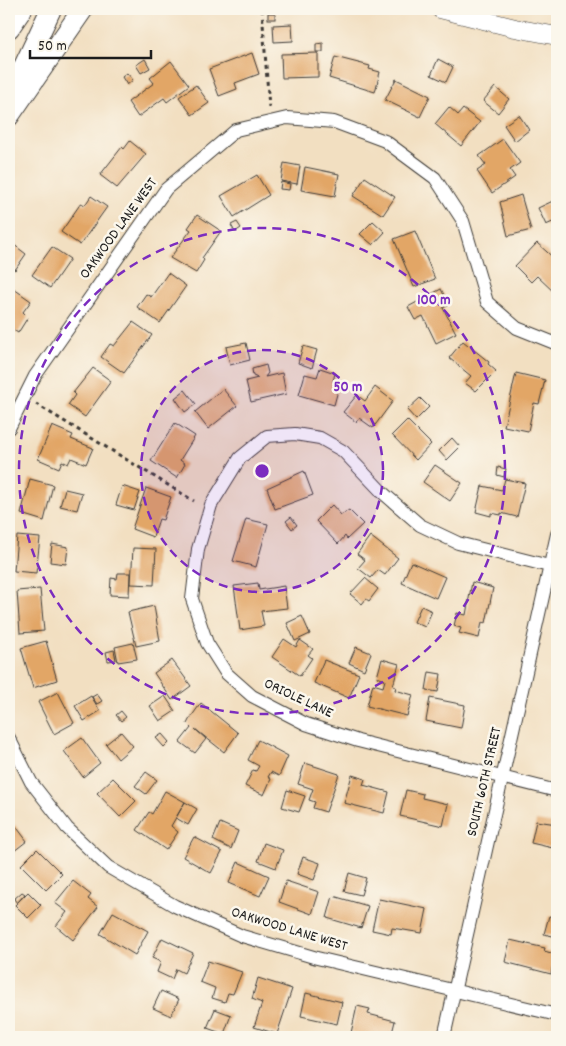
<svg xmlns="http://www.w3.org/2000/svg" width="566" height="1046" viewBox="0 0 566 1046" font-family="Dekko,sans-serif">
<rect width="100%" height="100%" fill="#fbf7ec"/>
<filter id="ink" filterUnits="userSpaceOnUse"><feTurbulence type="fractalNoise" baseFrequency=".02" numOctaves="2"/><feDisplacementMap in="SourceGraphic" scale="10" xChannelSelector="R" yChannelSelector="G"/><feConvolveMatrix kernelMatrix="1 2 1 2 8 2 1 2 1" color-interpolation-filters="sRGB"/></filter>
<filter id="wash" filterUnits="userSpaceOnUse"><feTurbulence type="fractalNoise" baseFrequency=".0096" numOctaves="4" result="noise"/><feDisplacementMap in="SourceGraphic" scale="20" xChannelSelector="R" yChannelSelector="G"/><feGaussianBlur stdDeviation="1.12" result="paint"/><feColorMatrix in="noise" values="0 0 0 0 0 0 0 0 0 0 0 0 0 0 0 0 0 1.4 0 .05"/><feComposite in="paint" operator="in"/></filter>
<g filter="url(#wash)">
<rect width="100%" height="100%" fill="#f2dfc1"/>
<g id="blocks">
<g fill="#e2a666">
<rect x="268" y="13" width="7" height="6"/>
<polygon points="292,24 293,41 274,42 273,25"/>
<polygon points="323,43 323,52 316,52 316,44"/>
<polygon points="252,53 259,74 235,83 237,89 219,96 209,69"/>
<polygon points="318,53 318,77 282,78 281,54"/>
<polygon points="335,57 370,66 369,69 380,72 375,92 329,78"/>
<polygon points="145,59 150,68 141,73 136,65"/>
<polygon points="438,59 453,67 446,82 431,75"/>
<polygon points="171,61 189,85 167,102 164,98 138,117 128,102 154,83 150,78"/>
<polygon points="127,73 133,80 127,85 122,77"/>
<polygon points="396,79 430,96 420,117 385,100"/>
<polygon points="196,85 209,103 192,115 179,97"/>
<polygon points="495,87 509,99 498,113 483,101"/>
<polygon points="449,107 458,115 463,109 480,122 461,146 435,124"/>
<polygon points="519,115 529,130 515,141 504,125"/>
<polygon points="503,139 520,163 510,170 515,177 492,193 477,171 486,165 479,156"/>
<polygon points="130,141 146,154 117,188 100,175 122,147 124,149"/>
<polygon points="284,163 300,166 297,184 281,181"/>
<polygon points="305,167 339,174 335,196 301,190"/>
<polygon points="257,175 269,195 234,217 221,196"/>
<polygon points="365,177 395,197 383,215 353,196"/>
<polygon points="281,182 290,184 289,190 280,189"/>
<polygon points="521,195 531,230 508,236 500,202"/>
<polygon points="91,196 107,207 80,245 61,232 81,203 85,205"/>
<polygon points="555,200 557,220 546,225 538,208"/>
<polygon points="197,215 221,231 202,258 204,260 196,273 170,258 191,230 188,228"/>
<polygon points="373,221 385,232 373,245 360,234"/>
<polygon points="237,222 241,228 235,232 231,225"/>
<polygon points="415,231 435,279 414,287 394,239"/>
<polygon points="9,241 26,254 15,270 9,266"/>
<polygon points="537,243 557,261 556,294 537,276 531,282 515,266"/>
<polygon points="52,247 70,259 50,288 32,275"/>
<polygon points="168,273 186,286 160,323 137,307 146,294 151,297"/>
<polygon points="14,289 31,301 23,312 28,317 18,333 9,327 9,296"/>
<polygon points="441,289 449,305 443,308 456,333 436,343 423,316 415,320 408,307"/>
<polygon points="133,322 152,335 124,373 101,357 110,344 114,346"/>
<polygon points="463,341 489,362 488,364 496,371 476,391 465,383 471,376 449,358"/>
<polygon points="246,343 250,360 230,365 226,347"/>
<polygon points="303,346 317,350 312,368 298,363"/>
<polygon points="266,365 268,373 265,377 282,373 286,394 251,402 246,381 258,378 253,376 252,369"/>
<polygon points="93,368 111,381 85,417 68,405 75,395 73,393"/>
<polygon points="320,368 335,373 333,382 340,383 334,405 299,395 305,374 317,377"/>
<polygon points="516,373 545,380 539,404 534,403 528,431 504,426"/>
<polygon points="375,387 393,401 373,428 359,418 356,422 343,412 357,395 365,401"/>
<polygon points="223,389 237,406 208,429 195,412"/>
<polygon points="185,390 196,404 185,412 175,398"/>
<polygon points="420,398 429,407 416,420 407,410"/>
<polygon points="407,420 431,444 416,460 392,435"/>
<polygon points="175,423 195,436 180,460 185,464 177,478 151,461"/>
<polygon points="52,426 73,435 71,439 93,448 86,464 71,458 68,464 62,461 59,468 38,459"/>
<polygon points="452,438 460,447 447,460 439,451"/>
<polygon points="435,465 462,483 450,501 423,482"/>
<polygon points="498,467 506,469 504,477 497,475"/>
<polygon points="304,471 313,495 275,509 267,488"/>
<polygon points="30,479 53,485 44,521 21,514"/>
<polygon points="505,479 525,483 517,517 501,513 501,515 491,513 491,516 476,512 482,486 502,490"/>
<polygon points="122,486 140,492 134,510 116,505"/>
<polygon points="146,488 171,497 163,520 159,519 153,537 132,529"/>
<polygon points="65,489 82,493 77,510 60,506"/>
<polygon points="332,505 341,515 349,510 363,524 347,539 345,536 338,544 316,521"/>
<polygon points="291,517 297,525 292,529 286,521"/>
<polygon points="246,519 268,524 256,567 233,561"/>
<polygon points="17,536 40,538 36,573 14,571"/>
<polygon points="370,536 398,558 385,575 378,570 371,578 358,568 365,560 357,554"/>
<polygon points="52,544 68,547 66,564 50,562"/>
<polygon points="133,548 156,549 154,585 131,584"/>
<polygon points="411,562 445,577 436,598 402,583"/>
<polygon points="118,573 130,573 129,596 110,595 111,578 117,579"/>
<polygon points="365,578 378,589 369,601 366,599 362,604 350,594"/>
<polygon points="472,582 493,588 486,623 482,622 479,638 459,633 461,628 454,626 457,613 466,615"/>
<polygon points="258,583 259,590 284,586 287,608 261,611 264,626 240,630 234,586"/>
<polygon points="40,589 44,631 20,633 17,591"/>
<polygon points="154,606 160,641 136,646 128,612"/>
<polygon points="421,606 432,611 425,627 414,622"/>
<polygon points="302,616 310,634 295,641 287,623"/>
<polygon points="284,639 296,647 300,640 313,649 308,655 312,658 300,676 272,657"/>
<polygon points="46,641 57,680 33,688 21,648"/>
<polygon points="133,643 137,659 118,662 115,647"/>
<polygon points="356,647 371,653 364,670 349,663"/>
<polygon points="114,650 116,660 108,661 106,652"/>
<polygon points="382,659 399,664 393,686 396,687 395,690 413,695 407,716 367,706 373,684 383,687 385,680 377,677"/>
<polygon points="172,660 191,686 172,700 154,673"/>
<polygon points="324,660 359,674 349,698 314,683"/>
<polygon points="429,672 441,674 438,692 426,690"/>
<polygon points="58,692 74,723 54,734 38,702"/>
<polygon points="97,694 102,701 97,704 92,697"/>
<polygon points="91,696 100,711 84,721 75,706"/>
<polygon points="165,696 175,711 160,721 150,706"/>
<polygon points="430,698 465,705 461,728 426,721"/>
<polygon points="201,703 238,733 224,752 195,729 206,739 195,753 180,742 191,728 187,724 189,720"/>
<polygon points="121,711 126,717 121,721 116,715"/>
<polygon points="121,732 133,746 118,759 106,744"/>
<polygon points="162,734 169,742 164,747 156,738"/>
<polygon points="82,738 100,763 83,777 64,751"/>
<polygon points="258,740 288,756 279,776 271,772 268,777 271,779 264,795 245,786 253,770 256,771 259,766 248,760"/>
<polygon points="305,763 339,774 326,812 313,808 315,802 309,800 313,789 298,784"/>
<polygon points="146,772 157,780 146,794 135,786"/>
<polygon points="352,775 365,779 363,785 389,792 384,813 344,803"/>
<polygon points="113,778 136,801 120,817 97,793"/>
<polygon points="287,790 305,796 299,812 282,807"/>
<polygon points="406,790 423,794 422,798 448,804 443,826 400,816"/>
<polygon points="165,791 185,802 171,826 178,832 166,850 137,830 149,812 152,814"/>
<polygon points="185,802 197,809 188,825 176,818"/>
<polygon points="536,821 557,824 557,849 531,843"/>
<polygon points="220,823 238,831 231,849 213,840"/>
<polygon points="9,824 12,828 15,825 27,841 9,855"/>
<polygon points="194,837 222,852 211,873 183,857"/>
<polygon points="264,843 283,850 276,868 258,861"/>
<polygon points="37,849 62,874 46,890 21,865"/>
<polygon points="303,857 320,863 314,880 297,874"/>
<polygon points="238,862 269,876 260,896 229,883"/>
<polygon points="349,873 366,878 361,895 344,891"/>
<polygon points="73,881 91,895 88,899 98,907 73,940 56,926 67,912 55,903"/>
<polygon points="286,881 319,892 312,914 279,902"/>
<polygon points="22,892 25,894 17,903 14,899"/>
<polygon points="28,892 41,905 28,918 15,905"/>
<polygon points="333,896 368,906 361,928 327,918"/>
<polygon points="379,899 427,909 422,933 392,928 391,934 372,930"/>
<polygon points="113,912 148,931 135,955 100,934"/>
<polygon points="549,916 557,918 557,937 544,934"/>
<polygon points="162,938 193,953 184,973 176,969 172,979 157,972 161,962 152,958"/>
<polygon points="510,940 545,948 544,951 555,954 551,974 505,962"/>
<polygon points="208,961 242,972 233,994 228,993 225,1002 212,998 215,988 200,982"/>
<polygon points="258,978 292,989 277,1034 254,1027 262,1003 252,999"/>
<polygon points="161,991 179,999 171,1016 153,1008"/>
<polygon points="306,993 342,1002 337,1024 301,1016"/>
<polygon points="357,1006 370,1009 368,1014 395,1021 391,1037 369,1037 351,1033"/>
<polygon points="215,1009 231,1015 224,1034 207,1028"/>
</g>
</g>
</g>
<g filter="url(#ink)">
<use href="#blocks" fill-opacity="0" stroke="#3c3935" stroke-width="1"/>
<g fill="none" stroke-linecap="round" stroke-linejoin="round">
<g stroke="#3c3935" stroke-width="14">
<g id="street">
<polyline points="9,428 35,376 166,189 236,130 287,118 334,122 385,141 435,178 463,221 487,302 517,328 557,344"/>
<polyline points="557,568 458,543 420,525 382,492 343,451 320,438 295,434 267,436 240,458 211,505 198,549 192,599 207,643 226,673 252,696 306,724 358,741 557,791"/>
<polyline points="9,738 31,782 67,828 108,867 175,906 242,936 317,958 557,1015"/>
<polyline points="444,1037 557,534"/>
</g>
</g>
<g stroke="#3c3935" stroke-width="19">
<polyline id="secondary" points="440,9 515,28 557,36"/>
</g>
<g stroke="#3c3935" stroke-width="22">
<g id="primary">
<polyline points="9,28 22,9"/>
<polyline points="9,98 51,9"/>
<polyline points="9,116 83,9"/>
</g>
</g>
<g stroke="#3c3935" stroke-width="3" stroke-dasharray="4 4" stroke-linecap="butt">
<polyline points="262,9 269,108"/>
<polyline points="36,404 194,501"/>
</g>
<use href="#street" stroke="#fff" stroke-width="12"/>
<use href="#secondary" stroke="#fff" stroke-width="18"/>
<use href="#primary" stroke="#fff" stroke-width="20"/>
</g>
</g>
<circle cx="262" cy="471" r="121" fill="#7b2cbf" fill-opacity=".12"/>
<g fill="none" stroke="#7b2cbf" stroke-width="2.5" stroke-dasharray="9 6">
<circle cx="262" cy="471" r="121"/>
<circle cx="262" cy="471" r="243"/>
</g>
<g text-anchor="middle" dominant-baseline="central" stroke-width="5" stroke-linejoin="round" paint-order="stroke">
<g font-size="15" fill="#1c1c1c" stroke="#fbf7ec">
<text transform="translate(119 229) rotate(-54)">OAKWOOD LANE WEST</text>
<text transform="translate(298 699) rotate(25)">ORIOLE LANE</text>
<text transform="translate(485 782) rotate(-77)">SOUTH 60TH STREET</text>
<text transform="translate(289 930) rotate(17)">OAKWOOD LANE WEST</text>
</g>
</g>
<circle cx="262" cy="471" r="8" fill="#7b2cbf" stroke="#fbf7ec" stroke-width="2.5"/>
<g font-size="15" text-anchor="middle" font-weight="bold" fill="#7b2cbf" stroke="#fbf7ec" stroke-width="5" stroke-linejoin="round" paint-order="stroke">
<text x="434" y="304">100 m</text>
<text x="348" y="391">50 m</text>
</g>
<rect width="566" height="1046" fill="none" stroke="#fbf7ec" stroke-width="30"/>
<path d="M30 50v8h121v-8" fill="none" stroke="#1c1c1c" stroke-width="2.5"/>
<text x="38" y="50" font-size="15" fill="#1c1c1c" stroke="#fbf7ec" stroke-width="4" paint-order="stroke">50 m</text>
</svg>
